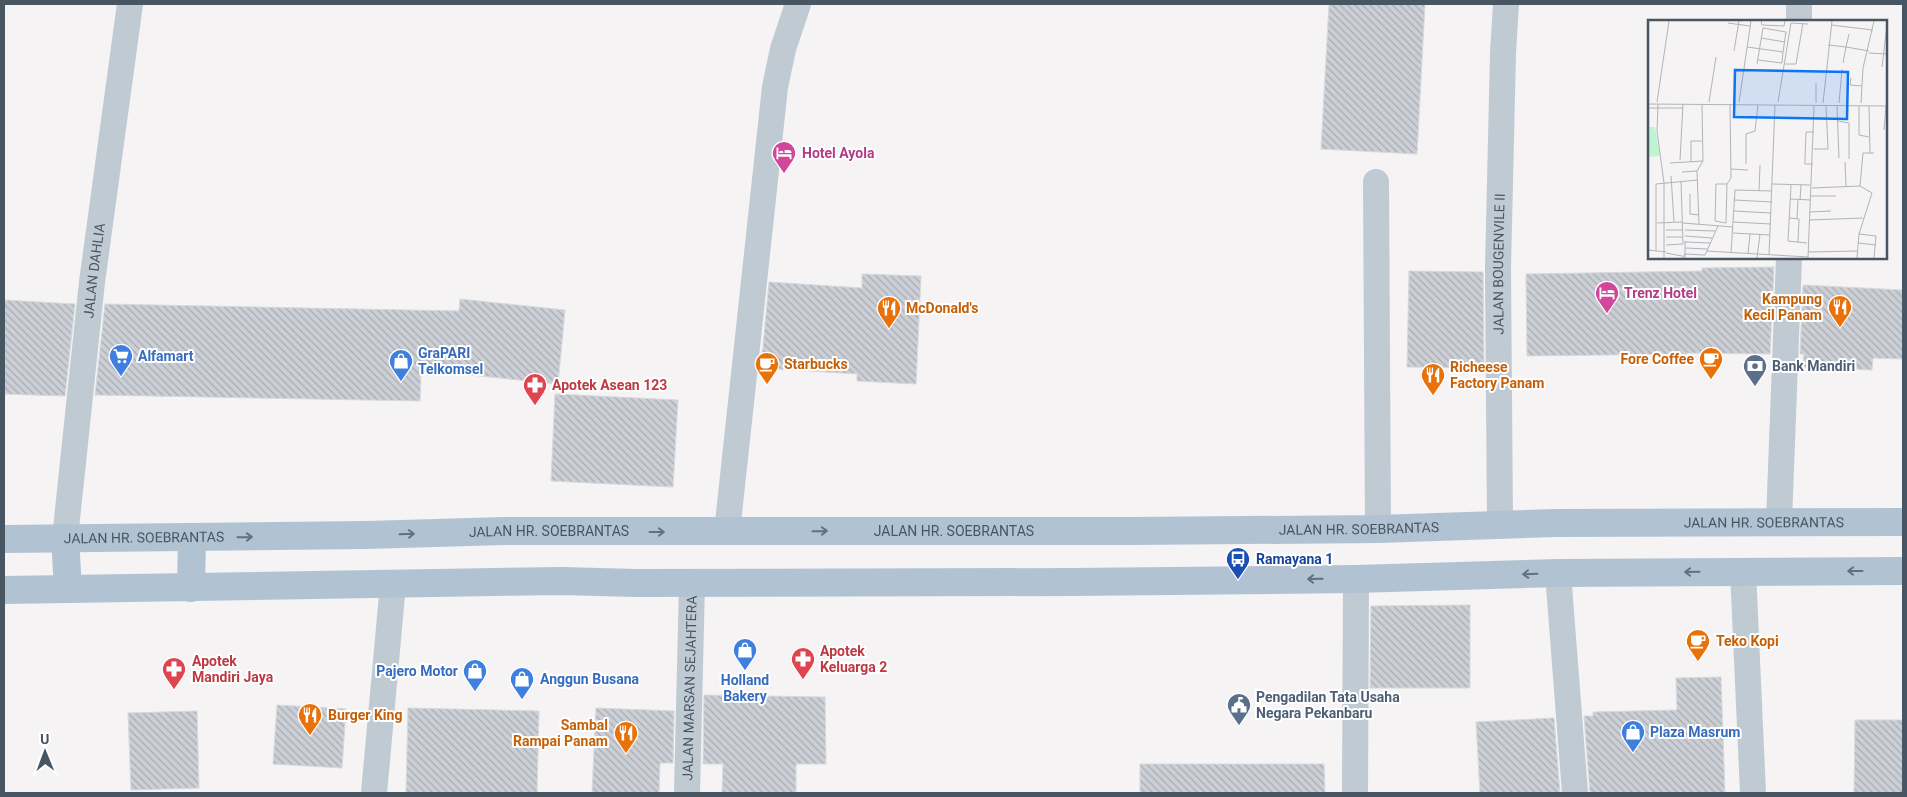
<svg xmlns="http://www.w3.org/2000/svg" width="1907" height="797" viewBox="0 0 1907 797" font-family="Roboto,sans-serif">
<defs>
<pattern id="building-back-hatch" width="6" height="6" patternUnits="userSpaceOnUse" patternTransform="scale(1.25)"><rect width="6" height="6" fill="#cccfd5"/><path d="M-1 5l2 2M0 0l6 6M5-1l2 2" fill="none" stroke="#a8abb0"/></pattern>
</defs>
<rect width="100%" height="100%" fill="#f5f3f3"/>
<g fill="url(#building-back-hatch)" stroke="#d6d9de">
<polygon points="1329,4 1425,4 1417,154 1321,149"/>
<polygon points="1774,267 1770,354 1687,353 1687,354 1527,356 1526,274 1702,271 1702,268"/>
<polygon points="1409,271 1483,272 1484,368 1407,367"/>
<polygon points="862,274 921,276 916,384 857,381 857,374 761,368 769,282 862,288"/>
<polygon points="1803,285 1903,290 1903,359 1873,358 1872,370 1803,367 1804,354 1800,354"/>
<polygon points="460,299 565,310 558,384 421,370 420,401 95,395 105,304 459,311"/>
<polygon points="4,300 75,304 65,396 4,394"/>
<polygon points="555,394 678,400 673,487 551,481"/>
<polygon points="1470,605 1470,688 1370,688 1371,606"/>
<polygon points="1721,677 1725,793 1590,793 1584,716 1593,716 1593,712 1677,710 1676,678"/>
<polygon points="704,695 825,697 826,764 796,764 796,793 722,793 723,764 703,764"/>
<polygon points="277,705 346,709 342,768 273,764"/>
<polygon points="408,708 539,711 537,793 406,793"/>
<polygon points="596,708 674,711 673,763 660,763 659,793 592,793"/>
<polygon points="197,711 199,788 131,790 128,713"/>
<polygon points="1554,718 1560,793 1480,793 1476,722"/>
<polygon points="1855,720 1903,720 1903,793 1854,793"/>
<polygon points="1140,764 1324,764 1325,793 1140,793"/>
</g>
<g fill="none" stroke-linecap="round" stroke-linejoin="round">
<g stroke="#c0cad3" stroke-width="26">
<polyline points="1799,21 1799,4"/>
<polyline points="1376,182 1378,529"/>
<polyline points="1779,521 1789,258"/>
<path id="s1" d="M1500 524 1498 268 1503 53 1506 4"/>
<polyline points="727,532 775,87 783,49 798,4"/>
<path id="s2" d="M65 538 92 282 130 4"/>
<polyline points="1743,571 1753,793"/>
<polyline points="1558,573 1575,793"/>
<polyline points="374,793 393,584"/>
<path id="s3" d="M687 793 692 583"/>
<polyline points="1355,793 1356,579"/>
</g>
<g stroke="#b1c3d3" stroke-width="28">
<polyline points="65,538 68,589"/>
<path id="s4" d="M4 539 366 535 505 531H1133L1378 529 1555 523 1903 522"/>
<polyline points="191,588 192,538"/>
<polyline points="4,590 562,581 636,583 1071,582 1356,579 1558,573 1903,571"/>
</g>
</g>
<defs><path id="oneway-shaft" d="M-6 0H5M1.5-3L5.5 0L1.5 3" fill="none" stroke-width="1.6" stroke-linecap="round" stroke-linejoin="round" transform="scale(1.25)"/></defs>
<g stroke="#62717f">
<use href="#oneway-shaft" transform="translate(820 531) rotate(-1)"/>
<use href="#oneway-shaft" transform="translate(657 532)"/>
<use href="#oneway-shaft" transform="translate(407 534) rotate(-2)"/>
<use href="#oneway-shaft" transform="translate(245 537) rotate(-1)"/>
<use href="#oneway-shaft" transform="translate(1855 571) rotate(-180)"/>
<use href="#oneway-shaft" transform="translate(1692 572) rotate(179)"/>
<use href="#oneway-shaft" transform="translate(1530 574) rotate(178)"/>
<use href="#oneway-shaft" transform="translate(1315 579) rotate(179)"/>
</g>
<defs>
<g id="hotel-pin" transform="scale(1.25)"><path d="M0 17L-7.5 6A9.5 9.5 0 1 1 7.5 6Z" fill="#d1479c" stroke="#fff"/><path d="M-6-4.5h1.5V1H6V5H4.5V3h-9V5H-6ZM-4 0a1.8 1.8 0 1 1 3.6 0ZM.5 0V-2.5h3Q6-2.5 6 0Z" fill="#fff"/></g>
<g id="restaurant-pin" transform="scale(1.25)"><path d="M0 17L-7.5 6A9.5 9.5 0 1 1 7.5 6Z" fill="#e8710a" stroke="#fff"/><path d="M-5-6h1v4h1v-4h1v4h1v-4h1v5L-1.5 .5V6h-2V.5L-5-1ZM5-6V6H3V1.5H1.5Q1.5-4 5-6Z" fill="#fff"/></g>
<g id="supermarket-pin" transform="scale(1.25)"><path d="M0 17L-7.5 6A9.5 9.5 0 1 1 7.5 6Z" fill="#3f7fe0" stroke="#fff"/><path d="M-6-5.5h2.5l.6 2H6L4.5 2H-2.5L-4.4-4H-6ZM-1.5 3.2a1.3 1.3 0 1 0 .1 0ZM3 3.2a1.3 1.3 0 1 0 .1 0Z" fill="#fff"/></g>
<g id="cafe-pin" transform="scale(1.25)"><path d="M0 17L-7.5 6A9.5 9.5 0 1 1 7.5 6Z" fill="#e8710a" stroke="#fff"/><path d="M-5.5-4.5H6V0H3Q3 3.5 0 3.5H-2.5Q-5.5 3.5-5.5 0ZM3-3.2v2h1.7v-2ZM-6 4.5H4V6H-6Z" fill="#fff"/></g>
<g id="shop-pin" transform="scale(1.25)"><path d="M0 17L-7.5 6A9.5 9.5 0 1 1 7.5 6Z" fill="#3f7fe0" stroke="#fff"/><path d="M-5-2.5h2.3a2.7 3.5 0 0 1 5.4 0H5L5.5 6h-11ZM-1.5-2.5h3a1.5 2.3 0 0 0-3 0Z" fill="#fff"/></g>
<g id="bank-pin" transform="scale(1.25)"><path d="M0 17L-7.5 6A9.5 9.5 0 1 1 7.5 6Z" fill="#5c6f8a" stroke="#fff"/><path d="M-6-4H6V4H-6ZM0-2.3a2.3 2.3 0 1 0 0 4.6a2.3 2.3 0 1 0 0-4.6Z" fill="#fff"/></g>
<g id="pharmacy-pin" transform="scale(1.25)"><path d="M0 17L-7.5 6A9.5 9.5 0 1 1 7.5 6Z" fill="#e0444e" stroke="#fff"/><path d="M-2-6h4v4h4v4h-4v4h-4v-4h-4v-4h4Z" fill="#fff"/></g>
<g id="bus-pin" transform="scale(1.25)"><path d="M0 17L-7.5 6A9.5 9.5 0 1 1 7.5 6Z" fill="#1a4fb4" stroke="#fff"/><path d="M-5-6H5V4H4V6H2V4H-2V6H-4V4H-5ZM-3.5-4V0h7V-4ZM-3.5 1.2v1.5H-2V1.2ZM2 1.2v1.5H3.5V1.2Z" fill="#fff"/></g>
<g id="civic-pin" transform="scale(1.25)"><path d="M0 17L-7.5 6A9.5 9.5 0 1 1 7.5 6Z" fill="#5c6f8a" stroke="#fff"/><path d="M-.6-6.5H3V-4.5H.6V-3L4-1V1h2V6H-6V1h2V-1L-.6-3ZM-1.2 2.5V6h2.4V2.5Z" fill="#fff"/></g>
</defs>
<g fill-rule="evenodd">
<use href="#hotel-pin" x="784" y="153"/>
<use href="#hotel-pin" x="1607" y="293"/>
<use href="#restaurant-pin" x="1840" y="307"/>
<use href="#restaurant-pin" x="889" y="308"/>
<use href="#supermarket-pin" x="121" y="356"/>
<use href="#cafe-pin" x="1711" y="359"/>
<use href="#shop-pin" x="401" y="361"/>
<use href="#cafe-pin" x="767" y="364"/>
<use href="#bank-pin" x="1755" y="366"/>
<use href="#restaurant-pin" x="1433" y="375"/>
<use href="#pharmacy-pin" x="535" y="385"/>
<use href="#bus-pin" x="1238" y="559"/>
<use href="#cafe-pin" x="1698" y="641"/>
<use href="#shop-pin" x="745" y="650"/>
<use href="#pharmacy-pin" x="803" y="659"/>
<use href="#pharmacy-pin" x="174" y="669"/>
<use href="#shop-pin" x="475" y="671"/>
<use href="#shop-pin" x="522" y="679"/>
<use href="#civic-pin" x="1239" y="705"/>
<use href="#restaurant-pin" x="310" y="715"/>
<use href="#shop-pin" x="1633" y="732"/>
<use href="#restaurant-pin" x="626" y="733"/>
</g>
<g text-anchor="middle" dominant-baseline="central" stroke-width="4" stroke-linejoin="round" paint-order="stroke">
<g font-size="14" font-weight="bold" fill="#b23c85" stroke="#fff" text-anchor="start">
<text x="802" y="153">Hotel Ayola</text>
<text x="1624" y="293">Trenz Hotel</text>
</g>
<g font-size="14" fill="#485663" stroke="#fff">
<text stroke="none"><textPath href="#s1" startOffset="260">JALAN BOUGENVILE II</textPath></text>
<text stroke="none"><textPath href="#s2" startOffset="269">JALAN DAHLIA</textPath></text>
<text stroke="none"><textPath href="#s4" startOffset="1760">JALAN HR. SOEBRANTAS</textPath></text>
<text stroke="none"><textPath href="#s4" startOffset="1355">JALAN HR. SOEBRANTAS</textPath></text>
<text stroke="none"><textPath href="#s4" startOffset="950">JALAN HR. SOEBRANTAS</textPath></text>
<text stroke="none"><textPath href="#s4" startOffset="545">JALAN HR. SOEBRANTAS</textPath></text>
<text stroke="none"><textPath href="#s4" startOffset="140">JALAN HR. SOEBRANTAS</textPath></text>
<text stroke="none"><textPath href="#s3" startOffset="105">JALAN MARSAN SEJAHTERA</textPath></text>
</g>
<g font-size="14" font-weight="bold" fill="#c56008" stroke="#fff" text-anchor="start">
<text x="1822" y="299" text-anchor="end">Kampung<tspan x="1822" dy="16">Kecil Panam</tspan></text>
<text x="906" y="308">McDonald's</text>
<text x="1694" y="359" text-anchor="end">Fore Coffee</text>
<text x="784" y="364">Starbucks</text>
<text x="1450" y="367">Richeese<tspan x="1450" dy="16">Factory Panam</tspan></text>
<text x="1716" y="641">Teko Kopi</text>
<text x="328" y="715">Burger King</text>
<text x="608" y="725" text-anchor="end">Sambal<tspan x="608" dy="16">Rampai Panam</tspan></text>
</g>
<g font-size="14" font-weight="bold" fill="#366cbe" stroke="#fff" text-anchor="start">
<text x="418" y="353">GraPARI<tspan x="418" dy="16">Telkomsel</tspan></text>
<text x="138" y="356">Alfamart</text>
<text x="458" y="671" text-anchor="end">Pajero Motor</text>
<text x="540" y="679">Anggun Busana</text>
<text x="745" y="680" text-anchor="middle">Holland<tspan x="745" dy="16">Bakery</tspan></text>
<text x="1650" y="732">Plaza Masrum</text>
</g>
<g font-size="14" font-weight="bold" fill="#4e5e75" stroke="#fff" text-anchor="start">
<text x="1772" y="366">Bank Mandiri</text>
<text x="1256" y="697">Pengadilan Tata Usaha<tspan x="1256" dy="16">Negara Pekanbaru</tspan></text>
</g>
<g font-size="14" font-weight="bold" fill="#be3a42" stroke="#fff" text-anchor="start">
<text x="552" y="385">Apotek Asean 123</text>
<text x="820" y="651">Apotek<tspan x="820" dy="16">Keluarga 2</tspan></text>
<text x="192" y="661">Apotek<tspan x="192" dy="16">Mandiri Jaya</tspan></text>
</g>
<g font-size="14" font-weight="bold" fill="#164399" stroke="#fff" text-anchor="start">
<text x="1256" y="559">Ramayana 1</text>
</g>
</g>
<g transform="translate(1648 20)">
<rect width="239" height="239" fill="#f5f3f3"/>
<path d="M0 107H7L12 136 0 137Z" fill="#bff4d3"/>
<path fill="none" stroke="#b0b4b9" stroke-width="1" d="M113 1 114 5 136 6 137 1M80 3 102 6M183 5 225 10M113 18 137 22M180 25 198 27 201 14M99 27 135 32 134 43 110 40M86 31 91 1M221 33 239 34M195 43 198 27 221 31M109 44 115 8 138 12 135 32M137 44H148L155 3M234 47 239 5M203 58 202 65 214 66M9 82 21 1M61 82 68 37M91 82 103 1M130 82 143 3 160 4M168 83V63M175 83 184 1M191 83 194 49M213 83 215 48 226 1M0 84 239 86M10 84 9 111 16 163V238M189 86 191 138M211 86V115L221 117M221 86 222 133M0 88H35M190 101 201 103V139M236 110 238 86M166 129H180L178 86M32 140 35 84M43 142V121H54M197 142 198 166M22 143 55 141M98 144V114L107 111 110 85M165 144H157V138L158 112H166M83 149 100 150M34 152 49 151M23 156 26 202M68 164H79L78 203 67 201ZM79 164 83 158 82 85M124 164 162 165M143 165 140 221 159 223M164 168 212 166M111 171 112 145M42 174V194L51 195M163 176H188M142 179 163 180M86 180 124 182M152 180 153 165M86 191 123 193M162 192 183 191M142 198 151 199 150 222M149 198 150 180M161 200 215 198M85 202 123 204M9 203 34 202M35 203 85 207M51 204 49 151 55 141 54 85M18 210H34M37 210 67 211M85 213 122 215M211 214 224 173 212 166 215 133H226M37 216 64 218M18 217H35M37 222 62 223M210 223 228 225M18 225 35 224 33 161M37 228 59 229M0 230 18 232M8 231V164L50 160M59 231 160 237M160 232 209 231M18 233 34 236M83 233 87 170 124 171M100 234 102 214M121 235 127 85M34 238 37 234 57 235 70 206M37 238V221M109 238 112 214M160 238 166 86M209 238 211 214 228 216 226 238"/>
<path fill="#0b75f7" fill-opacity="0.15" stroke="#0b75f7" stroke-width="2.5" d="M87 50 200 52 199 99 86 97Z"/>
<rect width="239" height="239" fill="none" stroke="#485663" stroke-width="2.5"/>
</g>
<rect width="1907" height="797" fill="none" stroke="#485663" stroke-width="10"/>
<g transform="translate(45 752) rotate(359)" stroke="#ffffff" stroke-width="4" paint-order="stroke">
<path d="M0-4L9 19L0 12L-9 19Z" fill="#485663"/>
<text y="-8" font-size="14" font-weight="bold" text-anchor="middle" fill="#485663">U</text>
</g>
</svg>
